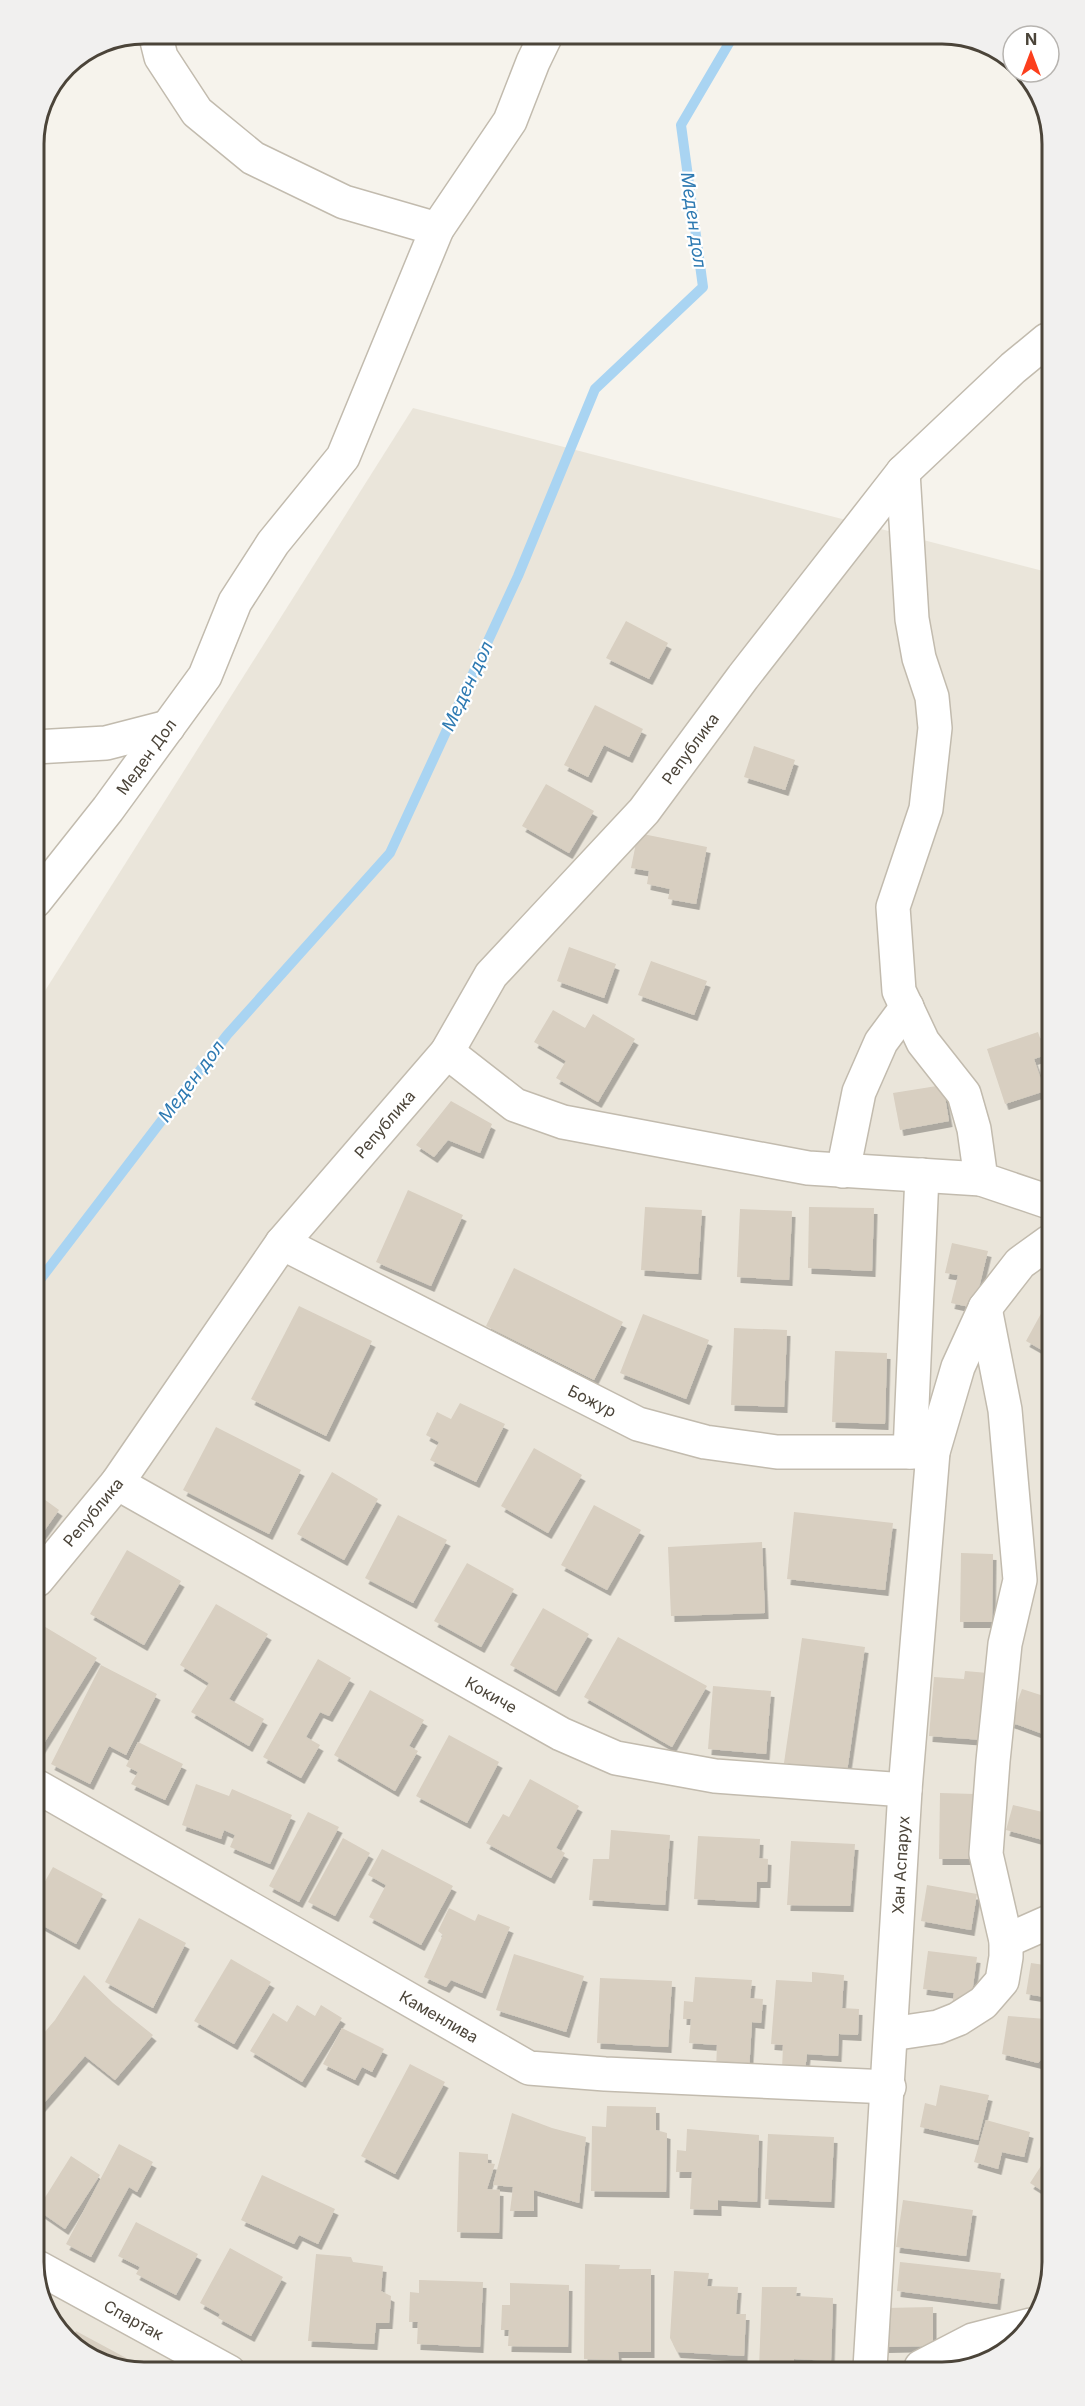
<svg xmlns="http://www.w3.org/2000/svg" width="1085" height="2406" viewBox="0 0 1085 2406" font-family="Inter,sans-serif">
<defs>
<filter id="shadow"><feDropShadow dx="3.5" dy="6" stdDeviation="0" flood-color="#0004"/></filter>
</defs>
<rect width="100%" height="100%" fill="#f6f3ec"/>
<polygon fill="#eae5da" points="413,408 1047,572 1052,2263 1029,2330 977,2367 136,2373 76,2350 39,2298 36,1005"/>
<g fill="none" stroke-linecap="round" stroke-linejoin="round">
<polyline stroke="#a9d4f2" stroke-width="10" points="36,1285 227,1035 390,853 518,576 595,389 703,287 681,125 735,33"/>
</g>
<g fill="#d8cfc1" filter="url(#shadow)">
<polygon points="626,621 668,643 649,679 606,658"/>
<polygon points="595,705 643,729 629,757 604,745 588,777 564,765"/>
<polygon points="754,746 795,760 785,790 744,777"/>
<polygon points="546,784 594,811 569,853 522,826"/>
<polygon points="638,833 707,847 696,904 668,899 670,889 647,884 649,871 631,868"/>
<polygon points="569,947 616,964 604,998 557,981"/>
<polygon points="651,961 707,981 694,1015 638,995"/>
<polygon points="553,1010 585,1028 593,1014 635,1039 598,1102 556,1078 566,1061 534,1042"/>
<polygon points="1038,1032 1046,1055 1034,1059 1045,1091 1005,1104 987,1049"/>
<polygon points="943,1085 949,1121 900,1130 893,1093"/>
<polygon points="451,1101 492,1124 480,1153 448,1140 434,1157 416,1145"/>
<polygon points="408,1190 463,1215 431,1286 376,1262"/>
<polygon points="645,1207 702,1210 698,1274 641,1270"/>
<polygon points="809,1207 874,1208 872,1271 808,1268"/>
<polygon points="740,1209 792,1211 789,1280 737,1277"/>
<polygon points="952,1243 988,1251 974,1308 951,1303 958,1275 945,1273"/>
<polygon points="514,1268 623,1322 594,1380 486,1326"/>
<polygon points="1049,1299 1049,1354 1026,1341"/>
<polygon points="299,1306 372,1341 326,1436 251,1399"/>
<polygon points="643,1314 709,1340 686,1399 620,1373"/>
<polygon points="734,1328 787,1330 784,1407 731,1405"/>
<polygon points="835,1351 887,1353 885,1424 832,1422"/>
<polygon points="460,1403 505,1424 476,1482 430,1460 439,1442 426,1435 437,1412 451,1419"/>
<polygon points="216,1427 301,1470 269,1534 183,1490"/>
<polygon points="534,1448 582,1475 548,1533 501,1506"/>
<polygon points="332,1472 378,1499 344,1560 297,1534"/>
<polygon points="37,1494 59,1510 37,1541"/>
<polygon points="594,1505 641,1530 607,1590 561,1565"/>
<polygon points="794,1512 893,1523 885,1590 787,1579"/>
<polygon points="398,1515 447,1540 413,1603 365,1578"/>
<polygon points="762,1542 765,1613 671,1616 668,1547"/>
<polygon points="127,1550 181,1581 144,1645 90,1614"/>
<polygon points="961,1553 993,1554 992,1622 960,1622"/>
<polygon points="467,1563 514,1589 481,1647 434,1621"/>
<polygon points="216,1604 268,1634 229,1699 264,1719 249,1746 191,1712 209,1683 180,1665"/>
<polygon points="543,1608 589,1634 556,1691 510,1665"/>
<polygon points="37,1622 97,1658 38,1753"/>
<polygon points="618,1637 707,1686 672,1747 584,1697"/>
<polygon points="802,1638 865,1647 847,1772 784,1763"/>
<polygon points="318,1659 351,1678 329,1716 320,1712 306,1737 320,1745 301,1778 263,1757"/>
<polygon points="101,1665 157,1694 126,1755 109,1746 90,1784 51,1764"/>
<polygon points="965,1671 988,1673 983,1740 929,1736 934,1677 964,1679"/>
<polygon points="713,1686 771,1691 766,1754 708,1749"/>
<polygon points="1022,1689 1050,1698 1051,1737 1010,1722"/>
<polygon points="370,1690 424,1720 409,1746 418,1751 395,1791 334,1755"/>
<polygon points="449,1735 499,1762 467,1823 416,1796"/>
<polygon points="138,1742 183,1764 165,1800 131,1784 138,1772 126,1766"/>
<polygon points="530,1779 579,1806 556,1848 565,1853 551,1878 486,1843 503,1814 509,1817"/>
<polygon points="196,1784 229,1796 232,1789 292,1815 270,1864 230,1847 235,1835 224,1830 221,1839 182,1825"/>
<polygon points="940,1793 975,1794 974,1859 939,1859"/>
<polygon points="1013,1805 1051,1814 1050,1842 1006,1830"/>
<polygon points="308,1812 339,1827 299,1902 269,1886"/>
<polygon points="611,1830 670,1835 665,1905 589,1900 593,1859 609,1859"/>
<polygon points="698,1836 760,1839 759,1858 768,1859 767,1882 757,1882 756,1902 694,1899"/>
<polygon points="343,1838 370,1853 335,1916 308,1902"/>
<polygon points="791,1841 855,1844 850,1906 787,1905"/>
<polygon points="382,1849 453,1886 421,1945 369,1917 386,1885 368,1875"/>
<polygon points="53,1867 103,1894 76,1944 38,1923 38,1894"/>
<polygon points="927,1885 977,1894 971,1930 921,1921"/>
<polygon points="449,1908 475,1921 478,1914 510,1927 482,1993 451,1980 446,1987 424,1977 443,1935 438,1931"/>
<polygon points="139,1918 186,1943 153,2008 105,1982"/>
<polygon points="928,1951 977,1957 970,2008 952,2005 954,1993 923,1989"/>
<polygon points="514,1954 584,1976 566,2032 496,2010"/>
<polygon points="231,1959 271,1982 234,2044 194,2021"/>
<polygon points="1031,1963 1051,1966 1051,1998 1026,1994"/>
<polygon points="812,1972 844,1975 842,2008 859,2009 858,2035 839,2034 838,2056 807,2054 805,2071 782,2070 783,2045 771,2044 776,1980 812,1982"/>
<polygon points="84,1975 113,2003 153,2035 115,2080 85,2056 38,2110 38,2040 55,2020"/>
<polygon points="695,1977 752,1980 750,1998 763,1999 761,2023 752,2022 749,2072 716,2070 717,2045 689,2043 691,2019 683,2019 684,2001 693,2002"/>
<polygon points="600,1978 672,1981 668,2047 597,2043"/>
<polygon points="297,2005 315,2016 321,2005 342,2018 302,2082 250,2051 273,2013 287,2022"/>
<polygon points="1008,2016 1046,2019 1051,2035 1051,2049 1038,2063 1002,2054"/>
<polygon points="342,2028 384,2049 372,2072 362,2067 355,2080 323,2064"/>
<polygon points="410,2064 445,2082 395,2174 361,2156"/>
<polygon points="940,2085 989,2095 978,2140 920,2127 925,2103 936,2106"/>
<polygon points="607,2106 656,2107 656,2130 667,2133 666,2192 591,2191 592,2126 606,2127"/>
<polygon points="512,2113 552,2128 586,2137 579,2203 534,2190 534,2211 510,2211 513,2187 493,2185"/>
<polygon points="986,2120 1030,2132 1024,2157 1002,2152 998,2169 974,2162"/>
<polygon points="687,2129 759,2135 757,2202 718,2200 718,2210 690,2209 692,2172 676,2172 677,2150 686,2151"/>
<polygon points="768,2134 834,2137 831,2202 765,2199"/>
<polygon points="119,2144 153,2162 137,2192 129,2187 91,2257 66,2244"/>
<polygon points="459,2152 488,2154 488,2163 495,2164 487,2189 500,2190 499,2233 457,2232"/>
<polygon points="1050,2152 1052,2153 1052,2197 1030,2183"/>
<polygon points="71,2156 100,2175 65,2229 39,2211 39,2207"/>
<polygon points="262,2175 335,2209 318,2244 299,2235 294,2244 241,2220"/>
<polygon points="903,2200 973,2210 966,2256 896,2247"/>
<polygon points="136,2222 198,2254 176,2295 136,2274 140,2267 118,2256"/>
<polygon points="230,2248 283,2277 251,2336 218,2318 220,2314 200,2303"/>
<polygon points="316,2254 351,2257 353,2262 383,2266 381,2291 391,2296 389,2323 376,2323 374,2344 308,2341"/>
<polygon points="900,2262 1001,2273 997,2304 897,2291"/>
<polygon points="585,2264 620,2265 619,2269 651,2269 651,2352 618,2352 619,2360 584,2359"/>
<polygon points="674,2271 709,2273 707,2286 738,2287 736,2314 746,2314 744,2356 677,2352 670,2338"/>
<polygon points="419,2280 483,2282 480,2347 417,2344 418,2322 409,2322 410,2292 419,2293"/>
<polygon points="510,2283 569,2285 568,2347 508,2346 509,2330 501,2330 502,2305 510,2305"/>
<polygon points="762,2287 797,2287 796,2296 833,2298 831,2361 794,2359 794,2368 759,2369"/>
<polygon points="933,2307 933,2346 885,2347 885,2308"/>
<polygon points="49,2313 65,2323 61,2329"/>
<polygon points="76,2331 141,2366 137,2373 76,2350 70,2342"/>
</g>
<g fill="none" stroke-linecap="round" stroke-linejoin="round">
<g stroke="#c2bbae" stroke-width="36">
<g id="minor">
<polyline points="155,33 161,57 197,112 253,158 344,202 437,229"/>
<polyline points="903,472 912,619 919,658 932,697 935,728 926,809 893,907 899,991 923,1042 964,1094 974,1129 981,1179 1049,1202"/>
<polyline points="35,747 106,743 168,727"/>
<path id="s1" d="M35 901 108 809 205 676 235 602 273 543 343 457 437 229 510 121 533 62 547 33"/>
<polyline points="447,1052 515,1105 563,1122 808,1168 981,1179"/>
<polyline points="843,1171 859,1092 881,1042 907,1007"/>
<path id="s2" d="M282 1243 638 1424 705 1442 777 1452H933"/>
<polyline points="910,1452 922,1175"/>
<path id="s3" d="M117 1483 561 1734 616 1758 715 1776 905 1790"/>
<path id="s4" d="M37 1580 117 1483 282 1243 447 1052 491 975 644 811 743 677 903 472 1013 368 1047 340"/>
<path id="s5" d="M38 1787 529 2068 605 2074 889 2087"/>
<polyline points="1006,1941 1051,1921"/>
<polyline points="891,2034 938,2027 958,2019 983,2003 1002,1981 1006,1957 1006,1941 986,1854 993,1761 1005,1644 1020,1580 1005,1410 985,1308"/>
<path id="s6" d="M39 2268 229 2372"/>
<polyline points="921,2367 973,2340 1031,2325"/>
<path id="s7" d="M870 2368 905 1790 933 1452 958 1367 985 1308 1020 1263 1049 1242"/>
</g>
</g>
<use href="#minor" stroke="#fff" stroke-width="33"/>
</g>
<g text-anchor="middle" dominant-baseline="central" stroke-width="4.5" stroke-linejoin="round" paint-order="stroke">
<g font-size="16" fill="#4b4439" stroke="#fff">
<text stroke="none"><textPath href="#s4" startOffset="1060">Република</textPath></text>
<text stroke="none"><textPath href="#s1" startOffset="182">Меден Дол</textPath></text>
<text stroke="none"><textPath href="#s4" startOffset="574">Република</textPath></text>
<text stroke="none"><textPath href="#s2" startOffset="348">Божур</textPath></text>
<text stroke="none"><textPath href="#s4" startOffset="88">Република</textPath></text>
<text stroke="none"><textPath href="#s3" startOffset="430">Кокиче</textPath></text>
<text stroke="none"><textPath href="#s7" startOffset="504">Хан Аспарух</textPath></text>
<text stroke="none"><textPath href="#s5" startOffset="462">Каменлива</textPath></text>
<text stroke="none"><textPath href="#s6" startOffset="108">Спартак</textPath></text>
</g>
<g font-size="18" font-style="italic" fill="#2e7ab2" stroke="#fff">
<text transform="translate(694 220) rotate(82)">Меден дол</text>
<text transform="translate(467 686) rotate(-65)">Меден дол</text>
<text transform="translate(191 1081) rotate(-53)">Меден дол</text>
</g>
</g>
<path d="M0 0H1085V2406H0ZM144 44H942A100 100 0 0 1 1042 144V2262A100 100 0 0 1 942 2362H144A100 100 0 0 1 44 2262V144A100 100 0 0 1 144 44Z" fill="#f1f0ef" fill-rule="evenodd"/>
<path fill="none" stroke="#4b4439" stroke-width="3" d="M144 44H942A100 100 0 0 1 1042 144V2262A100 100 0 0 1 942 2362H144A100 100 0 0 1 44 2262V144A100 100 0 0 1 144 44Z"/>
<g transform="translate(1031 54)"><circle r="28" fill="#ffffff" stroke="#b7b4b0" stroke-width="1.5"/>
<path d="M0-4.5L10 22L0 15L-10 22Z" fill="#fc3f1d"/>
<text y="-9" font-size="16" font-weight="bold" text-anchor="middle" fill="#4b4439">N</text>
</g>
</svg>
